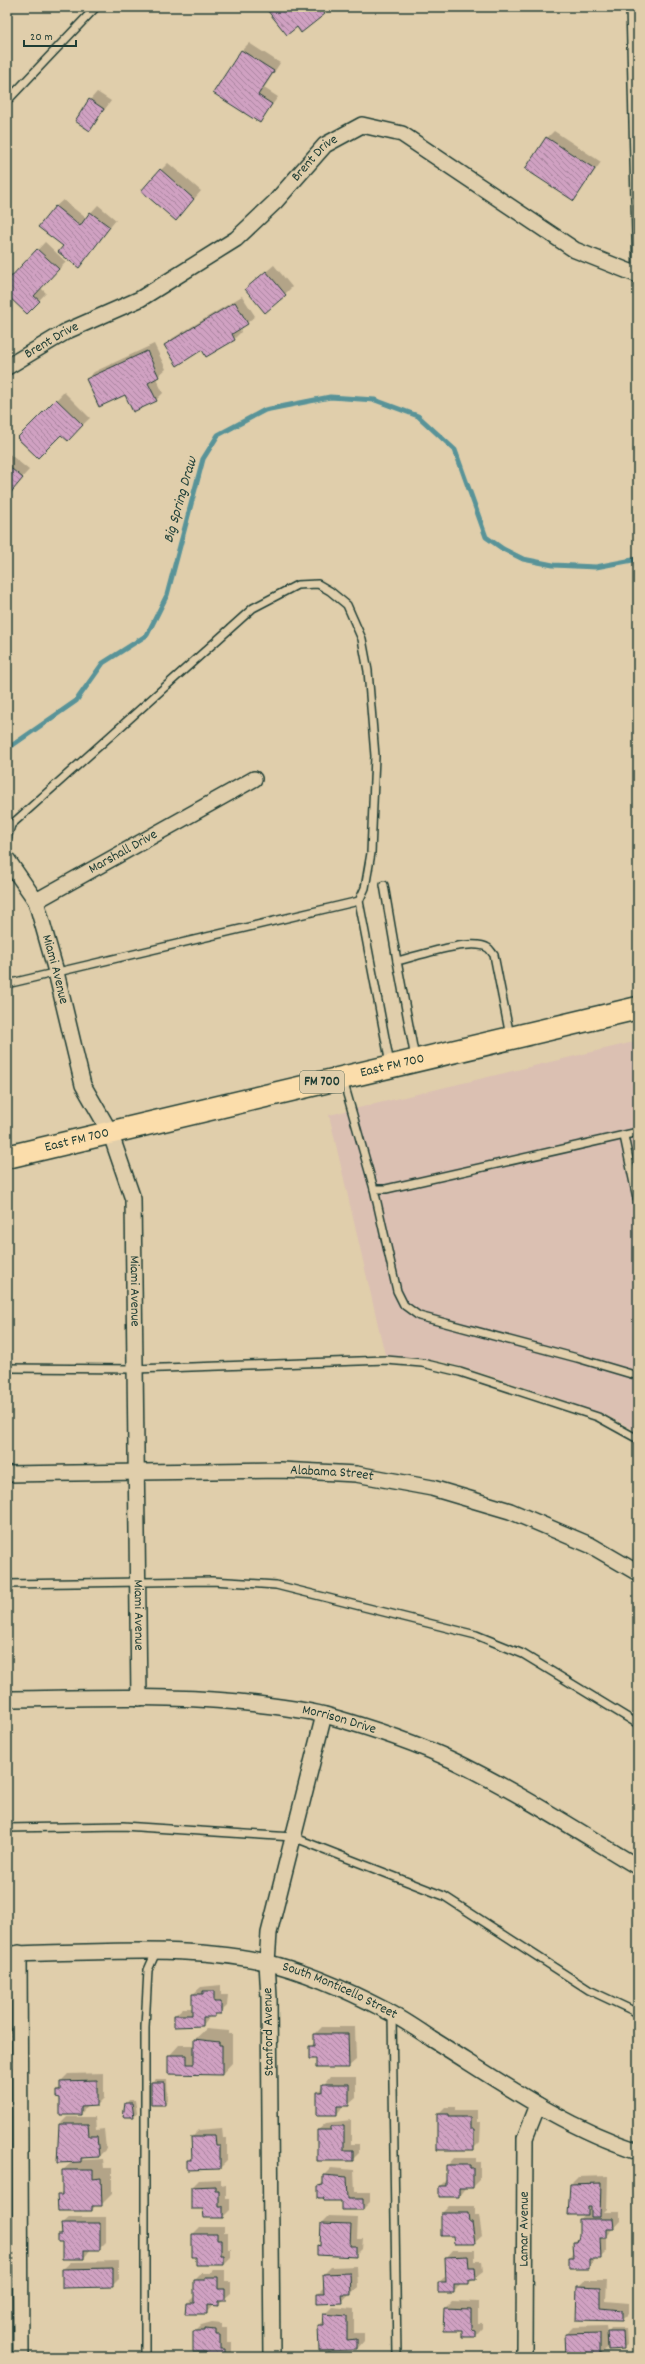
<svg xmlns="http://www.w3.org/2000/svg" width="645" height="2364" viewBox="0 0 645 2364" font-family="Dekko,sans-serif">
<defs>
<pattern id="building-back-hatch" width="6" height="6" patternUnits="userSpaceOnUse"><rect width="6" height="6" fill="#d0a1c2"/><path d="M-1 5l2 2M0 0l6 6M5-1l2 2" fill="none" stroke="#a8849e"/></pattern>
</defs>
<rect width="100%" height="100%" fill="#e0ceab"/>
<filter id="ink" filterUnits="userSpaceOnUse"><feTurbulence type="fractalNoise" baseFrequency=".025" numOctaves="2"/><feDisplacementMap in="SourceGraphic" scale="8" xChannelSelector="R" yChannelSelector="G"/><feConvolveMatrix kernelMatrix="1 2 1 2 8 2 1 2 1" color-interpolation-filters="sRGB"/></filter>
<g filter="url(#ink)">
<polygon fill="#dbc0b2" points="638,1041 638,1432 604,1414 485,1374 441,1361 385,1355 329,1115"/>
<g fill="#0003">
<polygon points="272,7 331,7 301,31"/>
<polygon points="249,43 280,63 264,88 278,97 260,121 215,93 242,50"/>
<polygon points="97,92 111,101 90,129 90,100"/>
<polygon points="554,131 601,162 574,200 547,138"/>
<polygon points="168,163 201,191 183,212 161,170"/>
<polygon points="63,200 86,218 98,205 116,220 79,266 64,246 55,207"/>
<polygon points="45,242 66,262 41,288 46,293 27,313 7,294 7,282"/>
<polygon points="274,265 292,287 285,294 254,282"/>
<polygon points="242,296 255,316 240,329 241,332 234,339 203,349 165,345 173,338"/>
<polygon points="7,306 12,310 7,316"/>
<polygon points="154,344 166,369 156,378 163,393 156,400 126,393 87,379 94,372"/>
<polygon points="64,392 90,418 68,439 61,433 19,438"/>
<polygon points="7,452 29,470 7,494"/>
<polygon points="221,1985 221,1995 228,1995 227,2006 220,2013 210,2016 203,2025 175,2015 183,2008 193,2008 193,1994 201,1987"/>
<polygon points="322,2027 355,2027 356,2060 348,2067 317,2058 310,2047 315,2042 315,2034"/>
<polygon points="206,2029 229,2031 229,2034 232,2034 232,2063 222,2074 169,2073 169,2056 179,2045 195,2045 195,2039"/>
<polygon points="104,2073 104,2098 97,2105 88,2105 81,2114 57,2091 61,2088 61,2081 68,2074"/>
<polygon points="330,2077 356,2077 356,2098 348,2105 344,2105 337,2114 318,2114 318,2092"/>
<polygon points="155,2079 167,2079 168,2101 164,2104 152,2082"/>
<polygon points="129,2100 135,2100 137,2113 133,2116 126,2104"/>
<polygon points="445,2107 455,2107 455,2110 477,2110 477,2122 481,2122 480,2142 473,2149 438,2114"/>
<polygon points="67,2117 95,2117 96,2130 104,2129 106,2149 99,2156 85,2157 82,2160 103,2159 104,2168 112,2168 112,2194 101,2205 96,2205 92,2210 58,2196 63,2191 63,2170 72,2162 60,2124"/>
<polygon points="351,2120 351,2144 359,2144 359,2153 352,2160 318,2130 326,2123"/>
<polygon points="222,2128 223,2138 227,2138 227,2161 220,2168 188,2160 193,2156 192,2137 199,2130"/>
<polygon points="454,2158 476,2158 476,2162 480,2162 480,2180 473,2187 466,2187 459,2196 440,2186 447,2179 447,2166"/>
<polygon points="331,2168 354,2170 355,2192 370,2192 370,2202 363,2209 342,2200 325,2197 319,2186 324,2181 324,2175"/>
<polygon points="608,2176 607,2209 604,2212 620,2212 620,2221 607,2235 607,2251 600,2258 596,2258 588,2268 570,2268 570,2258 574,2253 574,2242 580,2237 580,2220 585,2214 571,2184 578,2177"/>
<polygon points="221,2179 221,2185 226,2184 226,2199 230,2199 230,2210 223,2217 204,2208 192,2187 199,2180"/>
<polygon points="449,2206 475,2206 475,2215 479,2215 482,2236 474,2243 454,2235 442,2213"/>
<polygon points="329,2216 358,2217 357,2239 363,2239 362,2249 355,2256 318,2246 321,2243 322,2223"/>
<polygon points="70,2217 106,2217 106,2242 99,2249 91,2249 84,2258 63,2241 59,2235 63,2232 62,2224"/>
<polygon points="200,2227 224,2227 224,2233 228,2233 228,2249 231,2249 231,2257 224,2264 193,2234"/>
<polygon points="453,2250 475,2250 475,2261 482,2261 483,2272 469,2283 461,2283 454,2292 439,2282 447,2275 446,2258"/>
<polygon points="119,2261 119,2279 112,2286 63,2287 63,2269 71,2262"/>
<polygon points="357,2266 358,2287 342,2302 318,2293 324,2287 324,2274 331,2267"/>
<polygon points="213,2270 225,2270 225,2282 231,2282 231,2293 217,2305 214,2304 206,2313 186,2313 187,2303 195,2296 195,2280 202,2273 210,2273"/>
<polygon points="585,2280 607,2280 606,2301 629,2303 629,2313 622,2320 577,2319 578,2287"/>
<polygon points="452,2301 478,2302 478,2323 482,2323 482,2328 475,2336 463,2330 445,2308"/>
<polygon points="332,2307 354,2309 354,2333 364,2333 364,2342 357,2350 319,2325 325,2320 324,2315"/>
<polygon points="212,2322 222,2323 222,2328 227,2328 227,2342 232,2342 232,2353 228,2357 207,2357 207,2351 194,2332 201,2325"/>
<polygon points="606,2326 607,2333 611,2328 626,2328 627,2345 623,2348 609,2346 600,2355 567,2356 566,2334 573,2327"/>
</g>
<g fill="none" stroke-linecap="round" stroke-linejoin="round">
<polyline stroke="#589398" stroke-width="5" points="7,749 76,701 103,663 147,635 167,595 203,459 218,435 265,410 330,397 375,400 418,416 455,450 486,537 503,549 523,559 553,565 596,567 638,559"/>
</g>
<g fill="url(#building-back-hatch)" stroke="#1f3d34">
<polygon points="271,7 320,7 325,14 301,33 297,27 287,35 267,10"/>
<polygon points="241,50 274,71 258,95 272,104 260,123 213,93"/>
<polygon points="89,99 104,109 90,131 75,121"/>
<polygon points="546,137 595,169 574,201 525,169"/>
<polygon points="160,169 194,199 176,221 141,191"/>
<polygon points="55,206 80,226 90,212 110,227 79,268 58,252 63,246 38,227"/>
<polygon points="37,249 59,269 34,296 40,301 27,314 7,295 7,281"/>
<polygon points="266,271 286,295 265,313 245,289"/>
<polygon points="235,302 248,324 232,334 235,340 206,357 202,350 177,366 164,345"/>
<polygon points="147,351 159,377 148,383 157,401 133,412 125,395 99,407 86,379"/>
<polygon points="56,399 83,425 68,441 61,435 38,458 17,438"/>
<polygon points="7,465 23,478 8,496 7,495"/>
<polygon points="638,1342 638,1353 635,1352"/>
<polygon points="203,1991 214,1991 214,2002 221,2002 221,2014 215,2014 215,2017 203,2017 203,2026 174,2027 174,2015 192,2015 192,1994 203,1994"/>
<polygon points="314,2034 348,2034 349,2068 316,2068 316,2059 309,2059 309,2046 314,2046"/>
<polygon points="194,2039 219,2042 219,2045 222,2045 222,2075 168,2074 168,2055 187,2055 187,2064 194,2064"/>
<polygon points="97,2080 97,2106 81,2107 81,2115 60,2115 60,2098 56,2097 56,2091 60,2091 60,2081"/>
<polygon points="151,2082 164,2082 165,2105 151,2105"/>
<polygon points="322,2084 349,2084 349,2106 337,2106 337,2115 317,2115 317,2092 322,2092"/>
<polygon points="125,2103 132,2103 134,2117 123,2117"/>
<polygon points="437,2114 449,2114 449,2117 470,2117 470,2129 474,2129 474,2150 437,2150"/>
<polygon points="59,2124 88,2124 89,2136 97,2136 99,2157 81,2158 81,2162 57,2163"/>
<polygon points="331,2126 344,2126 344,2150 353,2150 353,2161 317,2161 317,2130 331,2130"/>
<polygon points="203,2135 215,2135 216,2145 220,2145 220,2169 187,2170 187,2160 192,2160 191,2137 203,2137"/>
<polygon points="446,2165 470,2165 470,2168 473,2168 473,2188 459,2188 459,2197 439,2197 439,2186 446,2186"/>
<polygon points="62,2170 93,2170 93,2179 101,2178 102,2206 92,2206 92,2211 58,2211 57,2195 62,2195"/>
<polygon points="323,2175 347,2177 348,2199 363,2199 363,2210 341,2210 341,2201 323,2201 324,2198 318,2198 318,2186 323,2185"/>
<polygon points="601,2183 600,2217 591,2217 591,2207 588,2207 588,2215 568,2215 570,2184"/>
<polygon points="215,2186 215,2191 219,2191 219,2206 223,2206 223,2218 204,2218 203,2209 191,2209 191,2187"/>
<polygon points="441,2213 468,2213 469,2222 472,2222 475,2244 454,2244 453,2236 441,2236"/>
<polygon points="579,2219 613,2219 614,2229 606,2229 606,2238 600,2238 601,2259 589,2259 589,2269 569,2269 569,2258 574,2258 573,2242 577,2242 579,2236"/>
<polygon points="61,2223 100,2223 100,2250 84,2250 84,2259 62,2259 62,2242 58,2242 58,2235 62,2235"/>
<polygon points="321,2223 351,2224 350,2246 356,2246 356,2257 317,2255 317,2245 320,2246"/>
<polygon points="192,2234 217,2234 217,2240 221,2240 221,2255 224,2255 224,2265 196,2265 196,2257 192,2257"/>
<polygon points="468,2256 469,2268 475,2268 476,2280 469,2280 469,2284 454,2284 454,2293 438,2293 438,2282 446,2282 445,2257"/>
<polygon points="113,2268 113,2287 62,2288 62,2269"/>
<polygon points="350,2273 351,2295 342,2295 343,2303 317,2304 317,2293 324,2293 323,2274"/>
<polygon points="205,2277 218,2277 218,2289 225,2289 225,2301 218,2301 218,2306 207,2305 207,2314 185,2314 186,2303 194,2303 194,2280 205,2280"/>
<polygon points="577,2286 600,2287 600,2308 622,2310 622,2321 576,2320"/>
<polygon points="444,2308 471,2309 471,2329 475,2330 475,2337 462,2337 462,2331 443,2331"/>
<polygon points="323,2314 347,2316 347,2340 357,2339 357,2350 319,2351 318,2325 324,2325"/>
<polygon points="204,2329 216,2330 216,2335 220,2335 220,2349 225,2349 225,2357 206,2357 206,2352 193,2352 193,2331 204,2331"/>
<polygon points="607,2331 623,2331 624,2349 608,2350"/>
<polygon points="600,2333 600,2356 566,2357 565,2334"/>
</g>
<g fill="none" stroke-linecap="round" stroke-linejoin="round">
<g stroke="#1f3d34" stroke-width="10">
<g id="service">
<polyline points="630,7 637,275"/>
<polyline points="7,101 96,7"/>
<polyline points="7,839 11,825 253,608 297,585 318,584 330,591 347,605 362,639 368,671 375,756 371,853 365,888 359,901 7,984"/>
<polyline points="384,885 397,961"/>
<polyline points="359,901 390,1064"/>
<path d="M415 1058 397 961C415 957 472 937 488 948 490 949 492 953 494 955L510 1036"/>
<polyline points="343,1080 374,1189 386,1189 638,1132"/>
<polyline points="624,1136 638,1203"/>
<polyline points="374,1189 397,1291 404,1305 419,1316 577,1358 638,1376"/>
<polyline points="7,1368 136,1369 386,1360 422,1363 460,1372 598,1417 638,1439"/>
<polyline points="7,1584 212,1581 276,1585 476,1635 523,1654 638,1724"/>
<polyline points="7,1828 123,1826 293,1837 444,1896 589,1990 638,2013"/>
<polyline points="392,2015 397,2357"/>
<polyline points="145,2357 145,2027 148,1970 156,1952"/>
</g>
</g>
<g stroke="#1f3d34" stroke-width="18">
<g id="minor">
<path id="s1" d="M7 367 67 331 140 299 236 239 275 202 325 145 362 125 402 134 575 250 638 275"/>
<path id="s2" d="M7 859 36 901 254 779"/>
<path id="s3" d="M36 901 55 968 83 1085 110 1132 133 1199 139 1698"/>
<path id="s4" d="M7 1474 281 1470 356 1474 432 1488 510 1511 590 1545 638 1573"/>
<path id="s5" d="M7 1699C84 1698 162 1695 239 1702 267 1705 297 1708 325 1715 368 1727 414 1742 454 1761 518 1792 578 1831 638 1867"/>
<polyline points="19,1953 21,2357"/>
<path id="s6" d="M7 1954C88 1953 187 1944 265 1962 307 1972 347 1990 385 2010 401 2018 417 2029 432 2039 498 2080 563 2127 638 2151"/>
<polyline points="272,2357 269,1998 267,1962 269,1933 324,1715"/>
<path id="s7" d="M524 2357 525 2138 538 2105"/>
</g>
</g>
<g stroke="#1f3d34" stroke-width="25">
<g id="primary">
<path id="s8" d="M7 1157 638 1008"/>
</g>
</g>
<use href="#service" stroke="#e0ceab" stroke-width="7"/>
<use href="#minor" stroke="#e0ceab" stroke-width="15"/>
<use href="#primary" stroke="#fbddab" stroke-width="22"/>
</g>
</g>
<g text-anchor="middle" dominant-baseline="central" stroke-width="3" stroke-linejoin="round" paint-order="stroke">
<rect fill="#e0ceab" stroke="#596858" stroke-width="1" x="300" y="1071" width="44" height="22" rx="3"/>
<g font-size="13" font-weight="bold" fill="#1f3d34">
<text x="322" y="1082">FM 700</text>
</g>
<g font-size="14" fill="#1f3d34" stroke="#e0ceab">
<text stroke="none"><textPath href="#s1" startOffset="376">Brent Drive</textPath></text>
<text stroke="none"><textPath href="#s1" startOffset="52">Brent Drive</textPath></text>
<text stroke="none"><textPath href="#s2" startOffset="151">Marshall Drive</textPath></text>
<text stroke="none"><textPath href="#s3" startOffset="71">Miami Avenue</textPath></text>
<text stroke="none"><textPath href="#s8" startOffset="396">East FM 700</textPath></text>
<text stroke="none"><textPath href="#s8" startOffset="72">East FM 700</textPath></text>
<text stroke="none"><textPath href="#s3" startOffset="407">Miami Avenue</textPath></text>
<text stroke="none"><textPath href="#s4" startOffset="325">Alabama Street</textPath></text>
<text stroke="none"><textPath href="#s3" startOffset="731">Miami Avenue</textPath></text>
<text stroke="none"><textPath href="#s5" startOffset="334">Morrison Drive</textPath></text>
<text stroke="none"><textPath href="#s6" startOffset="339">South Monticello Street</textPath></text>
<text transform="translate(269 2032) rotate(-91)">Stanford Avenue</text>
<text stroke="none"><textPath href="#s7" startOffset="128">Lamar Avenue</textPath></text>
</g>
<g font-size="15" font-style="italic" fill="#24443c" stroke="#e0ceab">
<text transform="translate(181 500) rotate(-74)">Big Spring Draw</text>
</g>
</g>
<rect width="645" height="2364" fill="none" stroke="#e0ceab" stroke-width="24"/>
<rect x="12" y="12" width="621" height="2340" fill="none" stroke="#1f3d34" stroke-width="1.5" filter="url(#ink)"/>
<path d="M24 40v6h52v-6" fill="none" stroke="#1f3d34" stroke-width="2"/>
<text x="30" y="40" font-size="12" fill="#1f3d34" stroke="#e0ceab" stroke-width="3" paint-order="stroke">20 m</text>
</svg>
